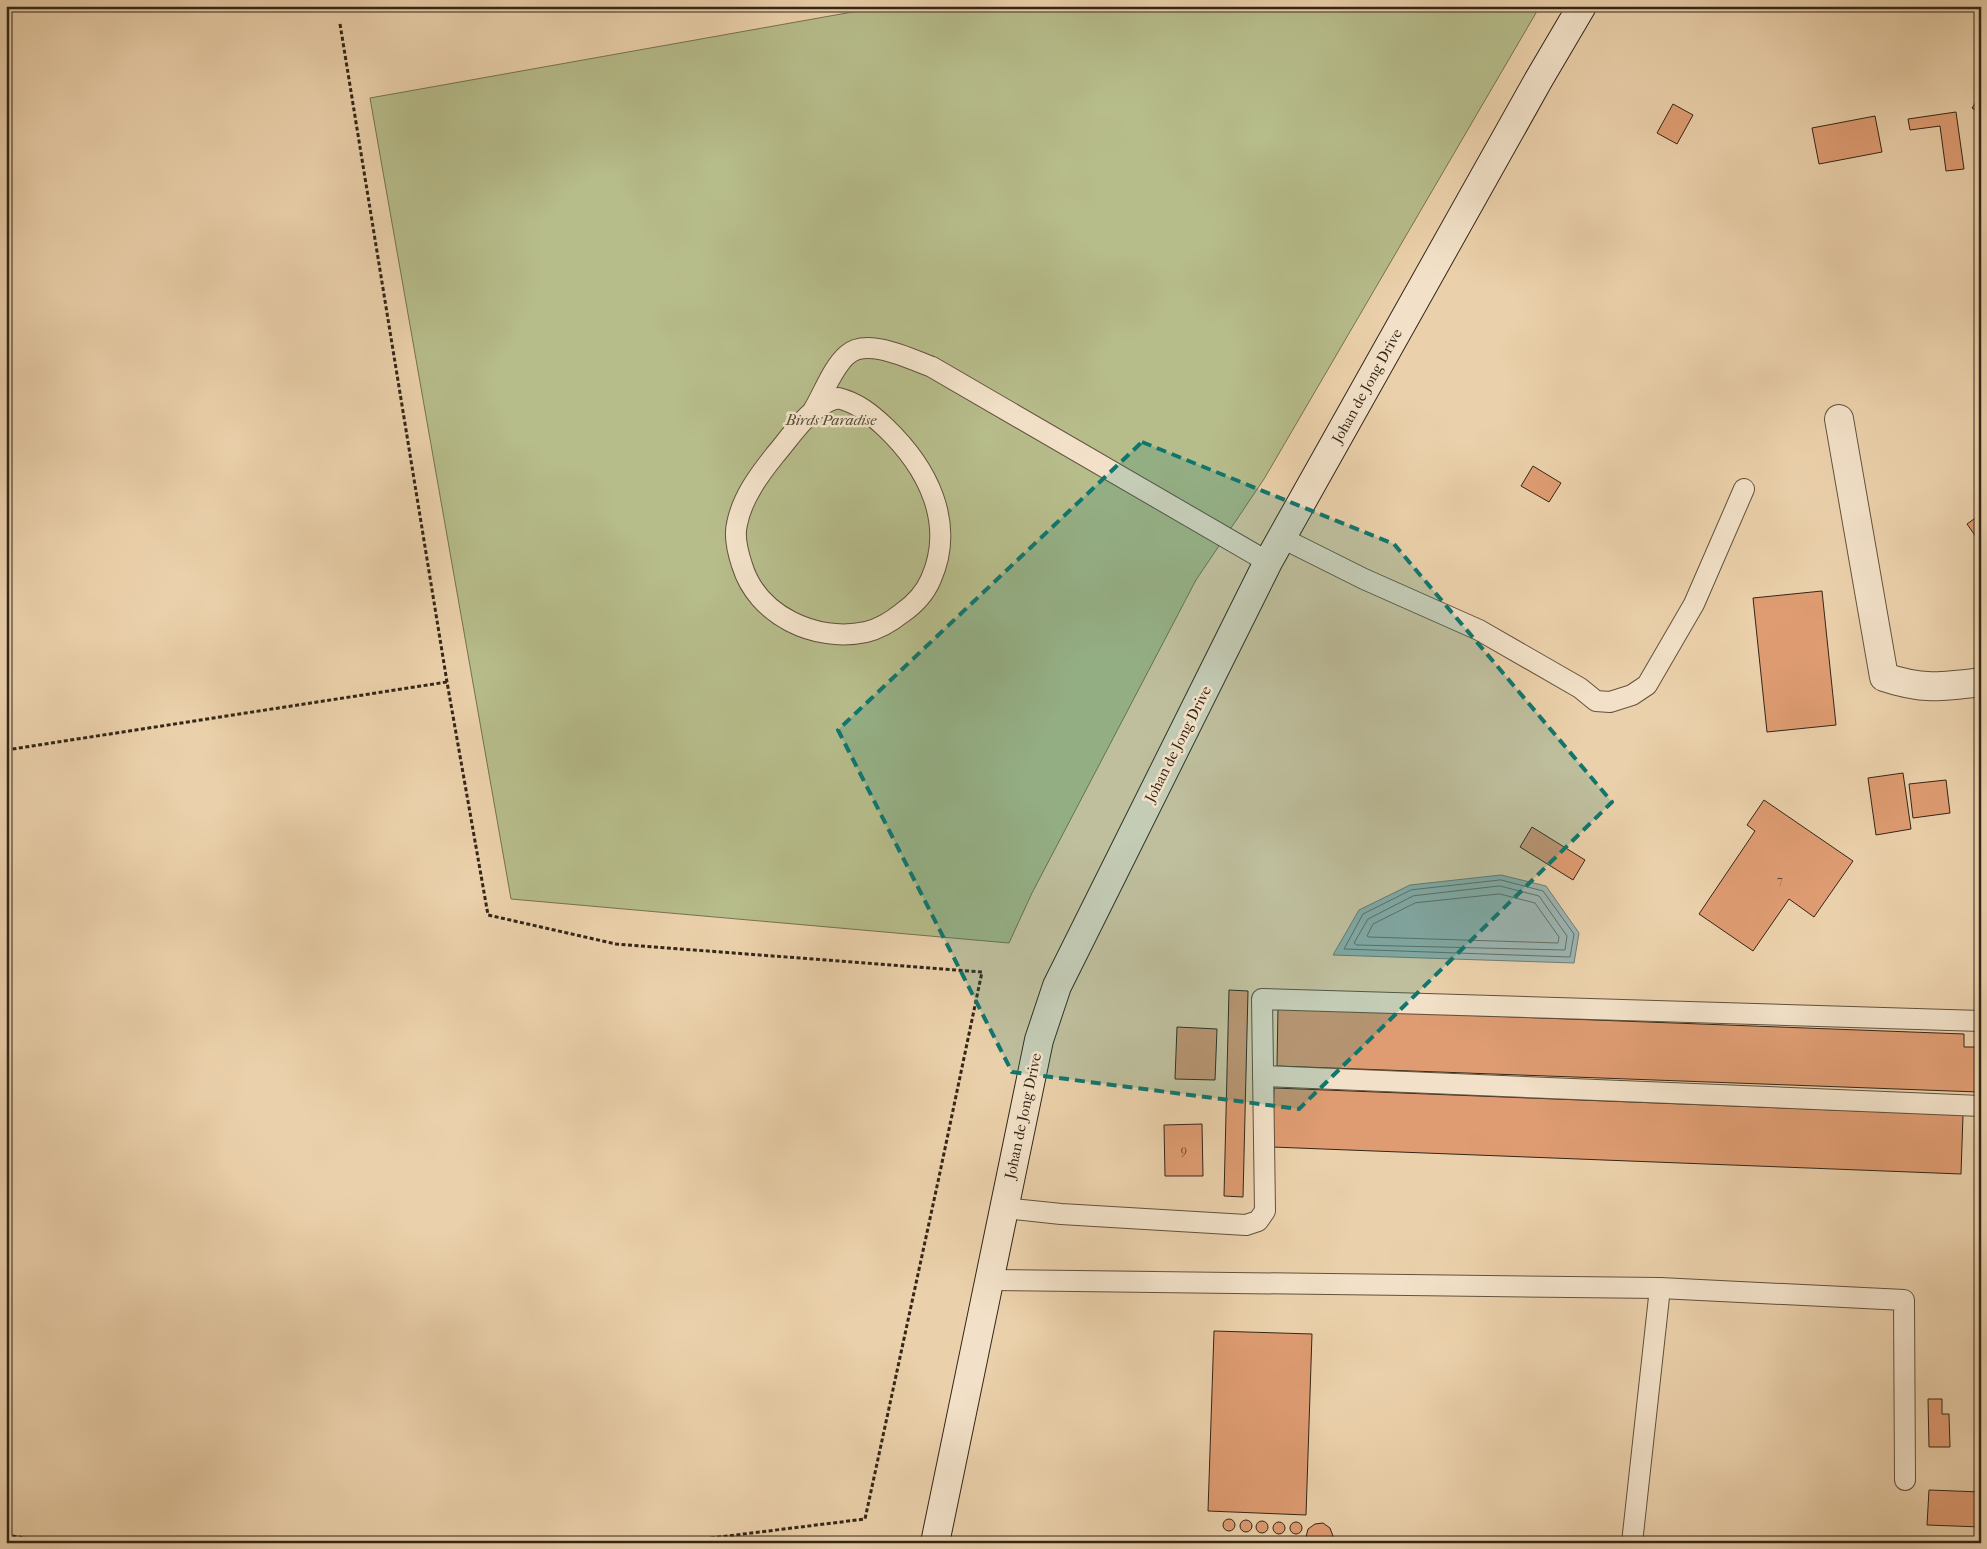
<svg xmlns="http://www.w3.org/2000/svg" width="1987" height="1549" viewBox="0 0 1987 1549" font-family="'IM FELL French Canon',serif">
<rect width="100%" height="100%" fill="#ebd1ab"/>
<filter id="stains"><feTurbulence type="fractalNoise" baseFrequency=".004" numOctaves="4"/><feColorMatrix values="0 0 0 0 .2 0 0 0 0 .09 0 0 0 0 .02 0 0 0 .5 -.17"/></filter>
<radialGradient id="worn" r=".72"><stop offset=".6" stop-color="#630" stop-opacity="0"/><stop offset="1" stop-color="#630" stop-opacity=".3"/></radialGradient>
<polygon fill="#b6bc8a" stroke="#757151" points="886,6 1540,6 1264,479 1196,580 1032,893 1009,943 511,899 370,98"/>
<polygon fill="#9bb5b2" stroke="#727c74" points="1501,875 1546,886 1579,933 1574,963 1333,955 1359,910 1410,885"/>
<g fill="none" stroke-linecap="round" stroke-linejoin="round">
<g stroke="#686e65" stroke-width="1">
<polygon points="1501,880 1543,891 1574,934 1570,957 1344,949 1363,914 1411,890"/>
<polygon points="1500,886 1539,896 1567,936 1565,950 1357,945 1354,943 1368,919 1413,896"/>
<polygon points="1500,894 1535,903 1559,937 1558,943 1369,937 1367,936 1373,924 1415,903"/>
</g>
</g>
<g fill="#df9c72" stroke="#342618">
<polygon points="1941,6 1981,6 1981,10"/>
<polygon points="1981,94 1981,114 1972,108"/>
<polygon points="1673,104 1693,115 1677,144 1657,133"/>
<polygon points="1956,112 1964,169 1946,171 1940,126 1910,130 1908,119"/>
<polygon points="1875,116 1882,152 1819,164 1812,128"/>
<polygon points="1533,466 1561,483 1549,502 1521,486"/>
<polygon points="1981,514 1981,544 1967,524"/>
<polygon points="1822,591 1836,725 1767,732 1753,598"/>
<polygon points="1903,773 1911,829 1876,835 1868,778"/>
<polygon points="1946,780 1950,813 1913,818 1909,784"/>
<polygon points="1764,800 1853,861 1814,917 1789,899 1753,951 1699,914 1755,831 1747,825"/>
<polygon points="1532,827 1585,860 1573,880 1520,847"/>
<polygon points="1229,990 1248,991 1243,1197 1224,1196"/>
<polygon points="1278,1008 1964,1034 1964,1047 1980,1047 1978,1092 1277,1066"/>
<polygon points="1177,1027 1217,1029 1215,1080 1175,1079"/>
<polygon points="1274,1088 1963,1115 1961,1174 1272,1147"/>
<polygon points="1202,1124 1203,1176 1165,1176 1164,1125"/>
<polygon points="1214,1331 1312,1334 1306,1515 1208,1511"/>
<polygon points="1979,1398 1981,1398 1981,1457 1977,1457"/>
<polygon points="1928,1399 1942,1399 1942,1414 1949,1414 1950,1447 1929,1447"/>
<polygon points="1929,1490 1981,1492 1981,1527 1927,1525"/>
<circle cx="1229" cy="1525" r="6"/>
<circle cx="1246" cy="1526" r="6"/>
<circle cx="1262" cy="1527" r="6"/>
<circle cx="1279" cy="1528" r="6"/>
<circle cx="1296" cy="1528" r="6"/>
<polygon points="1323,1523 1330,1528 1333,1536 1331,1543 1309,1543 1306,1537 1308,1529 1315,1524"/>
</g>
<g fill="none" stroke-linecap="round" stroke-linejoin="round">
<g stroke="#62513d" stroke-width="22">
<g id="lane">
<path d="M838 398C858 403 871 414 885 427 927 467 956 522 931 579 925 593 915 604 902 613 892 621 879 629 866 632 815 643 757 615 742 565 738 553 734 536 737 524 742 498 759 475 775 455 793 434 810 405 838 398Z"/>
<path d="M814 409C823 394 833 367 847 355 867 337 910 359 932 367L1268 562"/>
<polyline points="1282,538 1364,579 1479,630 1580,688 1596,701 1610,702 1632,695 1647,685 1694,604 1744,489"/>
<polyline points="1263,1076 1981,1106"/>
<polyline points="1004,1208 1061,1214 1246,1225 1258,1221 1265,1211 1262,999 1981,1021"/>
<polyline points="988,1280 1660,1288 1904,1300 1905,1480"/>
<polyline points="1632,1543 1660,1288"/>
</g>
</g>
<g stroke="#62513d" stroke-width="30">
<path id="street" d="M1839 419 1884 677C1922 690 1942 687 1981 682"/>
</g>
<g stroke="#342618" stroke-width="30">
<polyline id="secondary" points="935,1543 1039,1040 1057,986 1268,562 1539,79 1582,6"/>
</g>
<g stroke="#342618" stroke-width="3" stroke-dasharray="4 2.5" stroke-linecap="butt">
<polyline points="340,24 447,682 488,915 616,944 982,972 939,1177 865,1519 671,1543"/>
<polyline points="6,750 447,682"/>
<polyline points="6,1535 57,1543"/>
</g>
<use href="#lane" stroke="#f2e1c8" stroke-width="20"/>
<use href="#street" stroke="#f2e1c8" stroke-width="28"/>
<use href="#secondary" stroke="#f2e1c8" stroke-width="28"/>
</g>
<path fill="#0f766e" fill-opacity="0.2" stroke="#0f766e" stroke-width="4" stroke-dasharray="10 6" stroke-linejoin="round" d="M1142 442 1394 544 1612 802 1299 1109 1012 1072 838 730Z"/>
<g text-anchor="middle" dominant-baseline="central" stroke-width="5" stroke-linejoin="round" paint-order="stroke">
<g font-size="12" fill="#5f442e">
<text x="1780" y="880">7</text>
<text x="1184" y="1150">9</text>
</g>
<g font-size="15" fill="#342618" stroke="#f2e1c8">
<text transform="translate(1367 386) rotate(-61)">Johan de Jong Drive</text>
<text transform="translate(1178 744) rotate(-63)">Johan de Jong Drive</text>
<text transform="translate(1023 1116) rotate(-78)">Johan de Jong Drive</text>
</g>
<g font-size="15" font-style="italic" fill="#544c34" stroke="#f2e1c8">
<text x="831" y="420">Birds Paradise</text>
</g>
</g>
<rect width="1987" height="1549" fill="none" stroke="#ebd1ab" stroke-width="25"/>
<rect x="8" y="8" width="1972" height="1534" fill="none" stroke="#342618" stroke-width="2.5"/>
<rect x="12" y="12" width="1962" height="1524" fill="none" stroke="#342618"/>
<rect width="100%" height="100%" filter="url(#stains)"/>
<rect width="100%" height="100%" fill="url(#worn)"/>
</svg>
